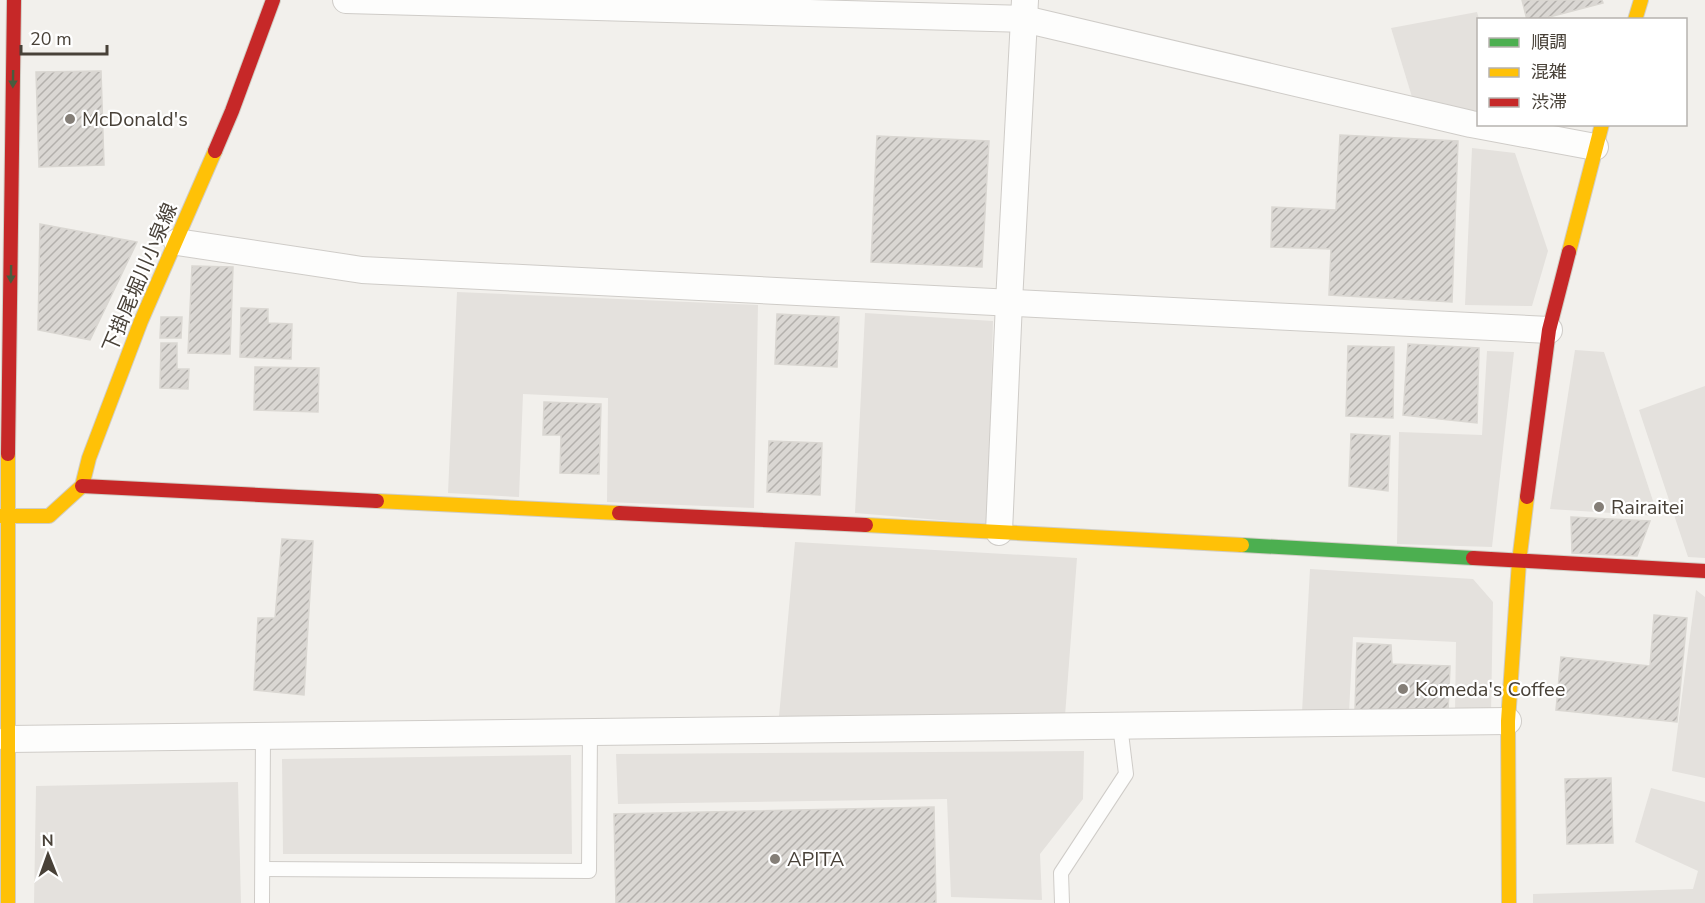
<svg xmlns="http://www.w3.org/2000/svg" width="1705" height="903" viewBox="0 0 1705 903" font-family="'Nunito Sans','Noto Sans JP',sans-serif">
<defs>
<pattern id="building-hatch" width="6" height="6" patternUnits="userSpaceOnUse" patternTransform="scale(1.5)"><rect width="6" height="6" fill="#dad7d3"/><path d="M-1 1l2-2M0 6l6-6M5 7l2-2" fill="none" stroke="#b3b0ac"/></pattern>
</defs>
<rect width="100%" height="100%" fill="#f2f0ec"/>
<g fill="#e4e1dd">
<polygon points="1477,12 1479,19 1478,112 1412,97 1391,28"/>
<polygon points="1472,148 1515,153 1548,251 1532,306 1465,305"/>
<polygon points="457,292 758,305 754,508 607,502 608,398 523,394 519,497 448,493"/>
<polygon points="865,313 993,321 988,524 855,513"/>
<polygon points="1575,350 1604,352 1658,516 1550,509"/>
<polygon points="1487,351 1514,352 1492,547 1397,544 1399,432 1482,435"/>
<polygon points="1705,386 1705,558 1688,557 1639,410"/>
<polygon points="795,542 1077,558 1065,716 779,716"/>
<polygon points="1310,569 1473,579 1493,602 1491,714 1455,713 1456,642 1353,637 1349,712 1302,712"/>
<polygon points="1696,590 1705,597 1705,778 1672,771"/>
<polygon points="1084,751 1083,799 1040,854 1042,900 951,897 947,799 618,804 616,754"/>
<polygon points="571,755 572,854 283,854 282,759"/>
<polygon points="238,782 241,903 34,903 36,786"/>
<polygon points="1651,788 1705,802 1705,903 1533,903 1533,894 1693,889 1698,871 1635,842"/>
</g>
<g fill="url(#building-hatch)" stroke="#dad7d2" stroke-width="1.5">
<polygon points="1522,0 1602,0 1603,3 1538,20 1527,20"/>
<polygon points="101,71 104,165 39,167 36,72"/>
<polygon points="1340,135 1458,141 1452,302 1329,295 1331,249 1271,247 1272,207 1336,210"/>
<polygon points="877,136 989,141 982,267 871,262"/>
<polygon points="40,224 137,242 90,340 38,330"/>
<polygon points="192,266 233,267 230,354 188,353"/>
<polygon points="241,308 268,309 268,323 292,324 291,359 240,357"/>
<polygon points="777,314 839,317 837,367 775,364"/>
<polygon points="161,317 182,317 181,338 160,338"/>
<polygon points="161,343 177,343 177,369 189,369 188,389 160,388"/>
<polygon points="1408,344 1479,348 1477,423 1403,415"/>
<polygon points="1348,346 1394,347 1393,418 1346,416"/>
<polygon points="255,367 319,368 318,412 254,410"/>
<polygon points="544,402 601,404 599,474 560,473 561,435 543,435"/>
<polygon points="1351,434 1390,436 1388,491 1349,486"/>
<polygon points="769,441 822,443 820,495 767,492"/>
<polygon points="1571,517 1650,521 1637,556 1572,553"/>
<polygon points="282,539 313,541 304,695 254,690 258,618 275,618"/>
<polygon points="1654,615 1687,618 1677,722 1556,710 1561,657 1650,666"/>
<polygon points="1357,643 1391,645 1392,664 1450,666 1448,712 1355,711"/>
<polygon points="1611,778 1613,843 1567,844 1565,779"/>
<polygon points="934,807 936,903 616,903 614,814"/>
</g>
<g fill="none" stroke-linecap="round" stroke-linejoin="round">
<g stroke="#cfccc8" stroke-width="16">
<g id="lane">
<polyline points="263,869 589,871 590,731"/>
<polyline points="262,903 263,735"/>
<polyline points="1062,903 1061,873 1126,774 1120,725"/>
</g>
</g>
<g stroke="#cfccc8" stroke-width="28">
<g id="street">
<polyline points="346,0 1024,19 1471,124 1595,147"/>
<polyline points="177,242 362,270 1549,330"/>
<polyline points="999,532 1009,302 1025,0"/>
<polyline points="9,739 1508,721"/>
</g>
</g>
<g stroke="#d0cdc4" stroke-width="16">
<polyline id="fast" points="1242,545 1473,558"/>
</g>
<g stroke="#d0cdc4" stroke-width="16">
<g id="slow">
<polyline points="1635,20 1641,0"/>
<polyline points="1569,252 1602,124"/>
<polyline points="8,454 8,903"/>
<polyline points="377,501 619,513"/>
<polyline points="0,516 49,516 82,486 89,458 141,321 215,151"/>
<polyline points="866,525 1242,545"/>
<polyline points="1509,903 1508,721 1519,562 1527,497"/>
</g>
</g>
<g stroke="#d0cdc4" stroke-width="16">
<g id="jam">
<polyline points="215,151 232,111 273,0"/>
<polyline points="8,454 14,0"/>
<polyline points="82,486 377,501"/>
<polyline points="1527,497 1549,330 1569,252"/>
<polyline points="619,513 866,525"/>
<polyline points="1473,558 1705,571"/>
</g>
</g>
<use href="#lane" stroke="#fdfdfc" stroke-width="14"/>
<use href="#street" stroke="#fdfdfc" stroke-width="26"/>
<use href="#fast" stroke="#4caf50" stroke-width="14"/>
<use href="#slow" stroke="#ffc107" stroke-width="14"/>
<use href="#jam" stroke="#c62828" stroke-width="14"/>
</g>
<defs><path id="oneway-solid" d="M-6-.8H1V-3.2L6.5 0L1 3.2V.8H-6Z" transform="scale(1.5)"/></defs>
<g fill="#495c3e">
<use href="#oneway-solid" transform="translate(13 79) rotate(91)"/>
<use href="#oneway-solid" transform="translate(11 274) rotate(91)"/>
</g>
<g fill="#847e77" stroke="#fff" stroke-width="2">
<circle cx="70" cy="119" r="6"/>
<circle cx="1599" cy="507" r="6"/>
<circle cx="1403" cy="689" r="6"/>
<circle cx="775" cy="859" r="6"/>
</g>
<g text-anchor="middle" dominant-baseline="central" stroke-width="4.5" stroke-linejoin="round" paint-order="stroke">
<g font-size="20" fill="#484138" stroke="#fff" text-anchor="start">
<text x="82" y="119">McDonald's</text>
<text x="1611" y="507">Rairaitei</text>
<text x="1415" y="689">Komeda's Coffee</text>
<text x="787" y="859">APITA</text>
</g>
<g font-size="20" fill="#484138" stroke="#fff">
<text transform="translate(140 278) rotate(-67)">下掛尾堀川小泉線</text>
</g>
</g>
<rect x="1477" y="18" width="210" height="108" fill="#ffffff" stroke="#b6b3af" stroke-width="1.5"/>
<rect x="1489" y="38" width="30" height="9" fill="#4caf50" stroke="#b6b3af" stroke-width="1.5"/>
<text x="1531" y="48" font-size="18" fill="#484138">順調</text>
<rect x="1489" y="68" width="30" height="9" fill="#ffc107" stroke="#b6b3af" stroke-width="1.5"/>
<text x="1531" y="78" font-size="18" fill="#484138">混雑</text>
<rect x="1489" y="98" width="30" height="9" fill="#c62828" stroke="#b6b3af" stroke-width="1.5"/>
<text x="1531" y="108" font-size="18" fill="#484138">渋滞</text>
<g transform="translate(48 855) rotate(359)" stroke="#ffffff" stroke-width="4.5" paint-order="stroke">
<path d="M0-4.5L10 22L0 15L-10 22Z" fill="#484138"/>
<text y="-9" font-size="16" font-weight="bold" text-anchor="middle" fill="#484138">N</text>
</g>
<path d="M21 45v9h86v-9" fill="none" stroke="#484138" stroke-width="3"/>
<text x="30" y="45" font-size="18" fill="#484138" stroke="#ffffff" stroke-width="4.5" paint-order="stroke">20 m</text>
</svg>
